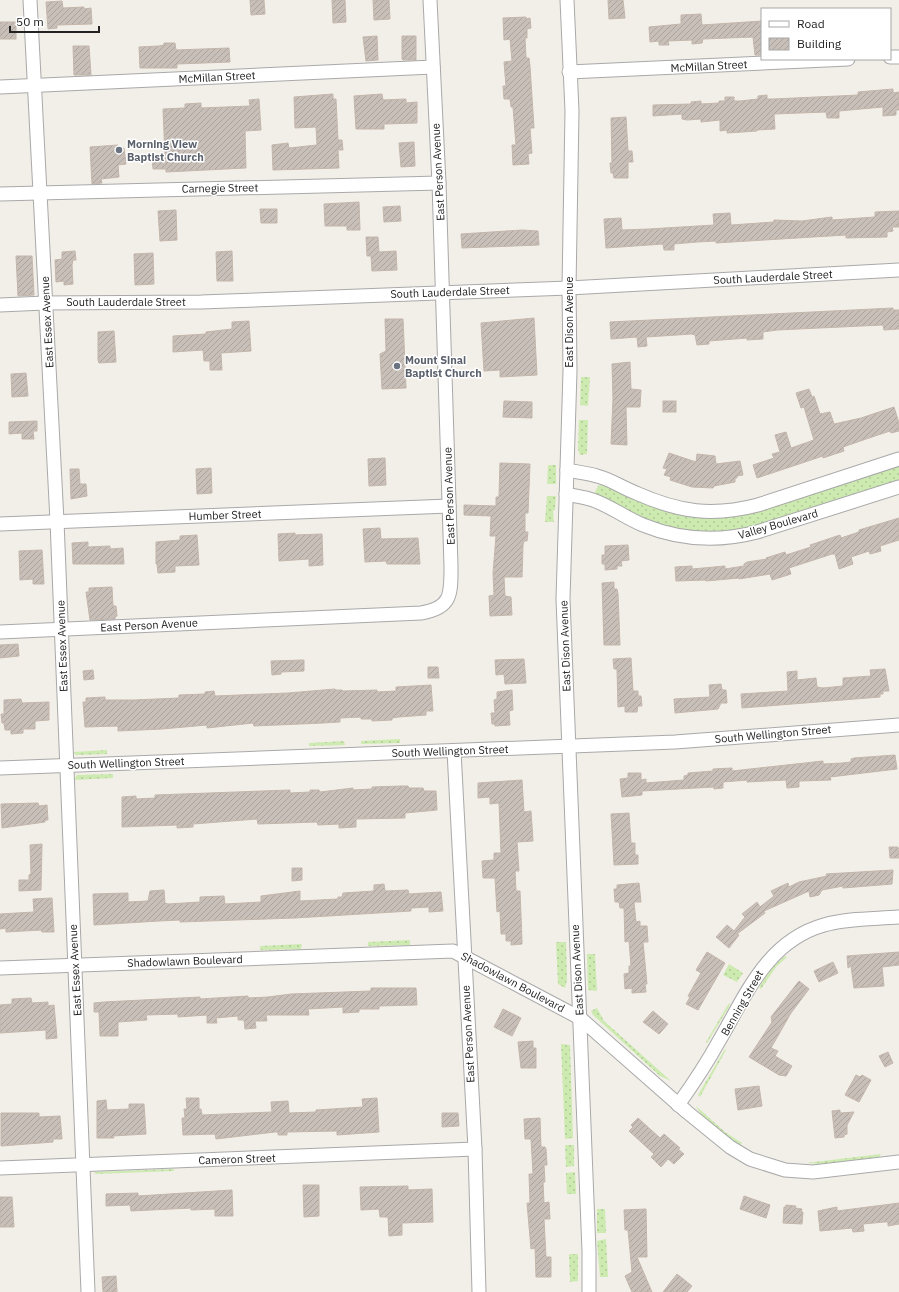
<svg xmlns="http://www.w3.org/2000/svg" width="899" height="1292" viewBox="0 0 899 1292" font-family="'IBM Plex Sans',sans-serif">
<defs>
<pattern id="grass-dots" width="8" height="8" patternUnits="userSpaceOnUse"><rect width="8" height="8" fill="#cdebb0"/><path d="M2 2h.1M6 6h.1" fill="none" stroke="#b0c997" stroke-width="1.8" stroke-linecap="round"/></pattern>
<pattern id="building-hatch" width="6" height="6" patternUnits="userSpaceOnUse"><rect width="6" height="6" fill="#c7bfb8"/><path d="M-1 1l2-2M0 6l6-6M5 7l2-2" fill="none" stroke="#aba49e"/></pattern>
</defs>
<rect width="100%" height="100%" fill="#f2efe9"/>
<g fill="url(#grass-dots)">
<polygon points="581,377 590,377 588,406 580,405"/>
<polygon points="579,420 588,420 587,454 580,455 578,449"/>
<polygon points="548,465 556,465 556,484 547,484"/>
<polygon points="899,465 899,481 757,527 710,533 675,529 658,524 598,497 595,492 598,486 604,484 668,512 686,516 726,518 757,511"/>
<polygon points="547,496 556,496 555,510 553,511 554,522 545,522"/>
<polygon points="400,739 400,743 361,744 361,741"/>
<polygon points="344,741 345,745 309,746 309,743"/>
<polygon points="107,750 107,754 76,755 73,752"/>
<polygon points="113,774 113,778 74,780 77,775"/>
<polygon points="410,940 410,945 368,946 368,942"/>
<polygon points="556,942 566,942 567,980 565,988 558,984"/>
<polygon points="302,944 301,949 260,950 260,946"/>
<polygon points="587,954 595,954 597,991 588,990"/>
<polygon points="785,956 787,957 776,967 761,989 759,987 773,967"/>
<polygon points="729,964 743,973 737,982 723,975"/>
<polygon points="729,1003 730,1005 707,1043 706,1042"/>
<polygon points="597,1008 604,1021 671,1081 660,1076 593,1015 591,1011"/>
<polygon points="561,1044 570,1045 573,1138 565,1139"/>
<polygon points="725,1049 726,1050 700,1097 698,1095"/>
<path d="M696 1106 725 1132 742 1143 740 1145C728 1137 701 1119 696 1106Z"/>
<polygon points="565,1145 574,1145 574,1166 566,1167"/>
<polygon points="881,1154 879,1157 822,1164 806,1163"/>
<polygon points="174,1169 174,1171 95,1174 95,1172"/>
<polygon points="575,1172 576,1194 567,1194 566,1173"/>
<polygon points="597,1209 605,1209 606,1233 597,1233"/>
<polygon points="606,1239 608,1277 600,1277 597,1241"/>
<polygon points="569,1254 578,1254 578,1281 570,1282"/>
</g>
<g fill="url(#building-hatch)" stroke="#c4b6ab">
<polygon points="250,0 264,0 265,14 251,15"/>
<polygon points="332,0 345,0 346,22 333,23"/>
<polygon points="373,0 389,0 390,19 374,20"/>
<polygon points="608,0 623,0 625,18 609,19"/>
<polygon points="62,1 63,8 84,7 84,9 91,8 92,24 57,25 57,28 48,29 46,2"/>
<polygon points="701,14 702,25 762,21 762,55 755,55 753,37 703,39 702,43 692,44 692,40 668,41 669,45 659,45 659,41 650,42 649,27 681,24 681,15"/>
<polygon points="526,17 526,19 530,18 531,28 527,29 527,38 525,38 526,58 529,58 530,66 534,128 530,128 532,153 528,154 529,164 513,165 512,145 516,145 513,107 511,107 510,99 504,99 503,86 506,86 504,62 512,61 510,39 504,40 503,18"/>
<rect x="0" y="22" width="16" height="17"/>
<polygon points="377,36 378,60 366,61 363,37"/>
<polygon points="402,36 416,36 416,60 403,60 402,59"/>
<polygon points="164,43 175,43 176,50 229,48 230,62 177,64 177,68 140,68 139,47 159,46 164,45"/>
<polygon points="73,46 89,46 91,75 74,75"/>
<polygon points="893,89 893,93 899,92 899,110 896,110 896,115 883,116 883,107 839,111 839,118 827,118 826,112 774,114 775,129 757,130 757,131 727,133 727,130 720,131 720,120 701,122 701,119 687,120 682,119 682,114 653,116 653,105 691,104 691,102 701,101 701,104 719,103 719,101 725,101 725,97 734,97 734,101 740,101 758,99 758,96 767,95 767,99 773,99 838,96 858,95 858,92"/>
<polygon points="333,94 333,99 336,99 338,140 342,140 343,150 338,150 339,168 273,170 272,145 288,143 289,148 317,145 316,127 295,128 294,97"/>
<polygon points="382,94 383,100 406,99 406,103 417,102 417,123 384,124 384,129 356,129 354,96"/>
<polygon points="259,99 261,130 245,131 246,168 166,172 166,169 153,169 152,157 165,156 163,109 185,108 185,104 201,103 201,108 250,106 249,100"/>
<polygon points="626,117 628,151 632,151 633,162 628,162 628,178 614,178 613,173 611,173 610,163 612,163 611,118"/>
<polygon points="414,142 415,166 401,167 399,143"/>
<polygon points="118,145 118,149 124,148 126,164 118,165 119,177 101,179 102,183 92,184 90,147"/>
<polygon points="359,202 360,230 347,230 347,226 325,226 324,204"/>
<polygon points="400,206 401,221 384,222 383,207"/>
<polygon points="260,209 277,209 277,223 261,223"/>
<polygon points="176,210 177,240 160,241 158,211"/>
<polygon points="899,211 899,227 892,227 893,231 887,232 887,237 846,238 846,235 716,243 716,241 697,242 674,244 674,250 664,250 663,244 606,248 604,219 621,218 622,230 649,229 714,225 713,214 730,213 731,225 774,222 774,220 802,221 832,217 832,220 875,217 875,212"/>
<polygon points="522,230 538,231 539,245 462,248 461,234"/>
<polygon points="366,237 378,237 379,252 396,251 397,270 372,271 371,256 367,256"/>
<polygon points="75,251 76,260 73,260 72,265 73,284 64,285 64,281 56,282 55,260 62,259 62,252"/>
<polygon points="232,251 233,281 217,281 216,252"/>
<polygon points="153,253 154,284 135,285 134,254"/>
<polygon points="16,256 32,256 34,295 18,296"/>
<polygon points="893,308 893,310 899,310 899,329 884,330 883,325 777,330 763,332 763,339 747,340 747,338 709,341 709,344 697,345 695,335 692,334 646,337 647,346 638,347 637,337 611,339 610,322"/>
<polygon points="534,318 537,375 500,377 500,370 484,371 481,323"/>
<polygon points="385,319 403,319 406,388 382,389 380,354 386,351"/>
<polygon points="249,321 251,351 221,353 222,370 210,370 210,361 204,361 203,350 173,352 173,336 206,334 206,332 232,329 232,322"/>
<polygon points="114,331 116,362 99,363 98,360 98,332"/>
<polygon points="630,362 631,389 641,390 640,407 626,407 627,445 611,444 613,399 612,364"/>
<polygon points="26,373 28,396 12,397 11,374"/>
<polygon points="809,389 812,397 814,396 820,414 830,412 834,424 861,418 894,407 899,423 899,431 891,433 890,431 869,438 843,447 844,451 823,458 823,456 757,478 753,465 774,458 772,454 780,452 775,435 786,432 791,448 814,440 804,407 801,408 796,393"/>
<polygon points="504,401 532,402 532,418 503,417"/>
<rect x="663" y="401" width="13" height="11"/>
<polygon points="37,421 37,431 33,431 34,439 22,439 22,433 9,434 9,422"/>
<polygon points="669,453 696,462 697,454 715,456 716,464 740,461 743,475 737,476 737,478 735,478 735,482 714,486 713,488 692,487 670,480 671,477 664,475 667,469 663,468"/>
<polygon points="385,458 386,485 369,486 368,459"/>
<polygon points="500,463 530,464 528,513 525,513 525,532 528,532 527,541 524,541 523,545 522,577 504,577 505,596 511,597 512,615 490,616 489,596 494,595 493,573 496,536 490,536 491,516 464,515 464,505 496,506 496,497 499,497 499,495"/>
<polygon points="211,468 212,493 197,494 196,469"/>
<polygon points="70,469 79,469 80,484 86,484 87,496 71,499"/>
<polygon points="899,518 899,540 880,546 881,551 870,554 869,551 851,557 853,564 839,569 835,554 832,554 789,568 791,574 772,580 770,574 739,579 739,578 706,581 706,580 676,581 675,567 692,566 692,569 725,566 725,569 744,566 744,564 747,562 767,559 766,558 785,552 786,555 811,547 810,545 840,535 841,538 859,532 859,530"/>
<polygon points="380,528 381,539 418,538 420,564 387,564 386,561 365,562 363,529"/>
<polygon points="295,533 295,535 322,534 323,565 309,566 309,559 279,561 278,534"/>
<polygon points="197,535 199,565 175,566 175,572 158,573 157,564 156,564 156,542 180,540 180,536"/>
<polygon points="88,542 88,547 110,546 110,549 123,548 124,564 73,564 72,543"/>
<polygon points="628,545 629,560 621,561 622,566 617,566 617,569 605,570 605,564 602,564 602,555 605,555 605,546"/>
<polygon points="42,550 44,584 33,584 33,579 20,580 19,551"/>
<polygon points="614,582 614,589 617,589 618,594 620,645 604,645 602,583"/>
<polygon points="112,587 113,606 116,606 117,616 115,617 115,619 90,620 86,592 89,592 89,588"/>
<polygon points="18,644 19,656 0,658 0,645"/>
<polygon points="631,658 633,691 638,691 638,696 641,696 642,706 638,706 637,712 625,712 625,706 618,707 617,669 614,669 613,659"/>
<polygon points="524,659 526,683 505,684 504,674 496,675 495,660"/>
<polygon points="304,660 304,671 281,672 281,674 272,675 271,661"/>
<polygon points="428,667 438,667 439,678 428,678"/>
<polygon points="885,669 889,691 883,691 883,694 880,694 880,697 742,708 741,694 788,691 787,672 797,671 797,680 816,678 817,687 823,688 843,686 843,678 871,676 870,670"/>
<polygon points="93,670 94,679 84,680 83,671"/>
<polygon points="721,684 722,690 726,690 727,703 721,703 718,709 675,713 674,699 710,697 709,685"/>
<polygon points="431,685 433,711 426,711 426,715 399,717 392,718 392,720 372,721 372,719 361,719 361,717 340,718 340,722 323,723 254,726 253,723 207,728 207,725 162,729 118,731 118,726 85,727 83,702 86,702 86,698 105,697 105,700 134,700 179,698 179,695 205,694 205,692 214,691 215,696 288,693 335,689 335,690 342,690 343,691 377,690 377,692 396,691 396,687"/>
<polygon points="512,690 513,710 509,711 510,725 495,726 495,724 492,724 491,713 495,713 494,700 497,699 497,692"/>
<polygon points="21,699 22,703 49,702 49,720 35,721 35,729 23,729 23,733 11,734 11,730 5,730 4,723 2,723 1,714 4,714 4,700"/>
<polygon points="895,755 897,769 830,777 831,780 799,781 799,787 787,788 786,780 747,782 747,780 723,782 723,788 714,789 714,787 642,791 642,795 622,797 620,779 628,778 628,773 641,773 641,780 646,779 646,783 684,780 684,776 688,775 688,773 713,771 713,769 732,768 732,771 823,761 823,764 842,763 851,762 851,759 854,758"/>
<polygon points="522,780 524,812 531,811 533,841 517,842 519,871 515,871 516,891 520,891 522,941 522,944 511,945 511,941 506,941 506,934 501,934 500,911 497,912 495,878 483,878 482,861 494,860 494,853 501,853 499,803 490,804 490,797 478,798 478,783"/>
<polygon points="402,786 408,786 409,788 423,788 424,791 436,791 437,810 405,813 405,818 356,819 356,827 339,828 339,824 318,825 317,822 258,824 257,819 193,824 193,827 177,828 177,825 122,827 122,797 136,796 136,799 155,798 155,795 290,790 290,793 310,792 310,790 319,790 320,792 353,788 353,790 372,789 372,787"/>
<polygon points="38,803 39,806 47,805 48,820 45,820 45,822 2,828 1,804"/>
<polygon points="629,813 631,843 635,843 635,855 638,855 638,864 614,865 611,814"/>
<polygon points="42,844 41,890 19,891 19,880 29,880 29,875 31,874 30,845"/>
<polygon points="889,847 898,847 899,858 890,858"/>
<polygon points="292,868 302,868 302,880 292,881"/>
<polygon points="893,870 892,884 843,888 843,886 822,890 819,895 810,897 809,891 764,911 765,913 737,934 739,935 729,948 716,937 727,925 734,931 745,917 742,914 757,902 760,907 774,896 771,891 788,883 789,887 799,882 827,876 826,874"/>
<polygon points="639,883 641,902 634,902 636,922 640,921 640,926 647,926 648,942 643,942 647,984 645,984 646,992 632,993 632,988 625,989 624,974 629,973 629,966 631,966 629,941 625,942 624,908 620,908 619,902 615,902 614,889 617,889 617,885"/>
<polygon points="384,884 385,891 408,890 409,894 441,892 443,911 429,912 429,907 411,908 411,911 295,918 180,922 180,920 159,921 94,925 93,894 128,893 128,902 148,901 150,891 164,890 165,903 168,904 200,902 200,897 224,896 225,904 261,902 261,896 300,891 300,901 338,899 338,897 342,897 343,893 374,891 374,885"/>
<polygon points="52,898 54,932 42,932 41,930 6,932 6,928 0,929 0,914 34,912 33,899"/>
<polygon points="707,952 725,963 698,1010 686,1004 690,997 688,996 701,973 696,970"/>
<polygon points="899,952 899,965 882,967 884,986 854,988 851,966 848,968 847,956"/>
<polygon points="833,962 838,973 819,982 814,971"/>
<polygon points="799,981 809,989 791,1013 771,1048 778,1051 775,1056 792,1066 786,1076 779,1075 749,1057 772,1022 771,1017"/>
<polygon points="371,988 416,988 417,1005 379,1006 379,1009 359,1009 359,1012 343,1013 343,1007 308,1009 309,1015 266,1015 267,1021 255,1021 256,1028 245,1029 244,1020 238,1020 238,1016 216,1018 217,1023 207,1023 207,1015 178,1017 178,1014 146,1015 147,1020 118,1022 118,1036 100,1036 99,1012 94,1012 94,1003 104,1002 200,997 200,999 248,996 248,998 268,997 291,994 371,991"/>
<polygon points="31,998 32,1003 48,1002 48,1006 54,1005 57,1038 46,1039 46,1030 0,1033 0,1005 12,1004 12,999"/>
<polygon points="503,1009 521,1018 512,1036 494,1027"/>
<polygon points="653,1011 668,1024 659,1034 643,1022"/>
<polygon points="533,1041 533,1048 536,1048 536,1068 521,1068 518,1042"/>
<polygon points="888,1052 893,1063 885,1067 879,1056"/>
<polygon points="856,1075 860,1077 862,1075 871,1080 859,1102 845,1095"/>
<polygon points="759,1086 762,1106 738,1110 735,1089"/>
<polygon points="186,1098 199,1098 199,1109 201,1109 202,1115 272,1112 271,1102 288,1101 289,1113 316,1112 316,1110 363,1107 362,1099 377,1098 379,1132 337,1135 337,1131 287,1132 287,1135 278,1135 278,1132 275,1132 216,1139 215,1134 183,1135 182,1118 185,1118 184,1109 187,1109"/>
<polygon points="106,1100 107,1110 129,1109 129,1104 144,1104 146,1134 113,1136 114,1138 97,1138 97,1101"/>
<polygon points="840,1110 840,1113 854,1112 847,1125 847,1134 844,1135 844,1137 835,1138 832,1111"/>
<polygon points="1,1113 39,1113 39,1117 60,1116 62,1139 53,1139 53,1142 1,1146"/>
<polygon points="442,1113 458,1113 459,1126 442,1127"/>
<polygon points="540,1118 541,1147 545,1147 546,1149 547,1165 544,1165 545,1182 543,1182 544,1203 549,1202 550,1219 544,1219 546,1257 551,1257 551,1277 536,1277 535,1248 531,1249 527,1203 530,1203 529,1174 533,1174 531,1139 525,1139 524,1119"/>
<polygon points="638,1118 660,1138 664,1134 680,1148 678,1149 684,1154 674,1164 668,1159 661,1167 651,1157 654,1154 629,1131 633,1127 631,1125"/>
<polygon points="303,1185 319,1185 319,1216 304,1217"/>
<polygon points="408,1186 408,1190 432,1189 433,1222 402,1223 402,1235 389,1236 388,1217 380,1217 379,1209 361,1210 360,1187"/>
<polygon points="232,1190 233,1216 215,1216 215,1209 191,1210 191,1208 131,1211 130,1205 106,1206 106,1194 138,1193 138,1196"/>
<polygon points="744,1196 770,1205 766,1218 740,1209"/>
<polygon points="0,1197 12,1197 14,1227 0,1227"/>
<polygon points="899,1203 899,1224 888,1226 888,1222 884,1222 863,1224 864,1231 853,1232 852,1228 820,1231 818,1211 837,1207 837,1211"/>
<polygon points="786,1205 796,1206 795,1208 802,1209 801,1212 803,1212 802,1224 783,1223 784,1207 786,1207"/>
<polygon points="646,1209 647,1257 637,1257 652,1292 632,1292 625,1276 632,1272 628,1230 625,1230 624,1210"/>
<polygon points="677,1274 692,1286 687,1292 663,1292"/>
<polygon points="116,1276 117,1292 103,1292 102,1277"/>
</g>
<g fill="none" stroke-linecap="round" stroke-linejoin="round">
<g stroke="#a9a9a9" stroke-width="15">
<g id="minor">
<polyline points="30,0 57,521 88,1292"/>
<polyline points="567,0 572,111 569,288 570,371 563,599 589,1251 589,1292"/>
<polyline points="890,57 899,57"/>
<polyline points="569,72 848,59"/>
<polyline points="0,87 433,67"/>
<polyline points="0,194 439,183"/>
<polyline points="0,305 45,303 201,302 569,288 899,270"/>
<path d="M567 470C577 472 587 473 597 476 610 479 623 488 636 493 679 512 712 517 758 505L899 459"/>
<path d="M566 494C575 496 585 497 593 500 610 506 626 518 643 525 680 540 719 542 757 532L899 487"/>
<polyline points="0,524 449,506"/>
<path d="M0 632 421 613C452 608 451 594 451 566L439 183 430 0"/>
<polyline points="454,751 475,1149 479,1292"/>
<polyline points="0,768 675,742 899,725"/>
<polyline points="0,968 453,951 580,1018 687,1112 730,1147 750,1159 785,1170 813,1172 899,1162"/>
<path d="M678 1105C693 1084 707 1063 719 1041 746 995 767 941 824 925 848 918 874 919 899 917"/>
<polyline points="0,1168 475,1149"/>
</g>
</g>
<use href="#minor" stroke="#fff" stroke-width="13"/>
</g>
<g fill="#6b7280" stroke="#fff" stroke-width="1.5">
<circle cx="119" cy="150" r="4"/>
<circle cx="397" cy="366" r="4"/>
</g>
<g text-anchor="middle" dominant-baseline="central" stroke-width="3" stroke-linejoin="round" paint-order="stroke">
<g font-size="11" fill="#222" stroke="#fff">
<text transform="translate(709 66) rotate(-3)">McMillan Street</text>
<text transform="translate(217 77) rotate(-3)">McMillan Street</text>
<text transform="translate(438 172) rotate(-93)">East Person Avenue</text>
<text transform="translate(220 188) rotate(-1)">Carnegie Street</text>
<text transform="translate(773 277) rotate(-3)">South Lauderdale Street</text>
<text transform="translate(450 292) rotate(-2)">South Lauderdale Street</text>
<text x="126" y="302">South Lauderdale Street</text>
<text transform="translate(47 322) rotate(-93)">East Essex Avenue</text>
<text transform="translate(569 322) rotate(-90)">East Dison Avenue</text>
<text transform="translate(449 496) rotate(-92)">East Person Avenue</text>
<text transform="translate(225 515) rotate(-2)">Humber Street</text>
<text transform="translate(778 524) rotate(-16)">Valley Boulevard</text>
<text transform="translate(149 625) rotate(-3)">East Person Avenue</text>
<text transform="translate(62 646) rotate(-92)">East Essex Avenue</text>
<text transform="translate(565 646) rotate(-92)">East Dison Avenue</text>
<text transform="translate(773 734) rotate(-5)">South Wellington Street</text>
<text transform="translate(450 751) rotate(-2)">South Wellington Street</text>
<text transform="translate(126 763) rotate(-2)">South Wellington Street</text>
<text transform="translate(185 961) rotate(-2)">Shadowlawn Boulevard</text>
<text transform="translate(75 970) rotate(-93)">East Essex Avenue</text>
<text transform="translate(577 970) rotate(-93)">East Dison Avenue</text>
<text transform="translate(513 982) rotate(28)">Shadowlawn Boulevard</text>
<text transform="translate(742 1003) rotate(-60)">Benning Street</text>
<text transform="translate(468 1034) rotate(-93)">East Person Avenue</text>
<text transform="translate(237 1159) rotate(-2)">Cameron Street</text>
</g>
<g font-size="11" font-weight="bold" fill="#5b616d" stroke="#fff" text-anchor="start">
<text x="127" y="144">Morning View<tspan x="127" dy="13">Baptist Church</tspan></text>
<text x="405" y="360">Mount Sinai<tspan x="405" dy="13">Baptist Church</tspan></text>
</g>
</g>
<rect x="761" y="8" width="130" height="52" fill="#ffffff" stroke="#a7a7a7"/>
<rect x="769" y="21" width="20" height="6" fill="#ffffff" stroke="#a7a7a7"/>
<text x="797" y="28" font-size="12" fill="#222222">Road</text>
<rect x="769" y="38" width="20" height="12" fill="url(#building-hatch)" stroke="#a7a7a7"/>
<text x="797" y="48" font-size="12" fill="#222222">Building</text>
<path d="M10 26v6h89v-6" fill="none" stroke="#222222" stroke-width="2"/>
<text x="16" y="26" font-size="12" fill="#222222" stroke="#ffffff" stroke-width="3" paint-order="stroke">50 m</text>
</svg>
